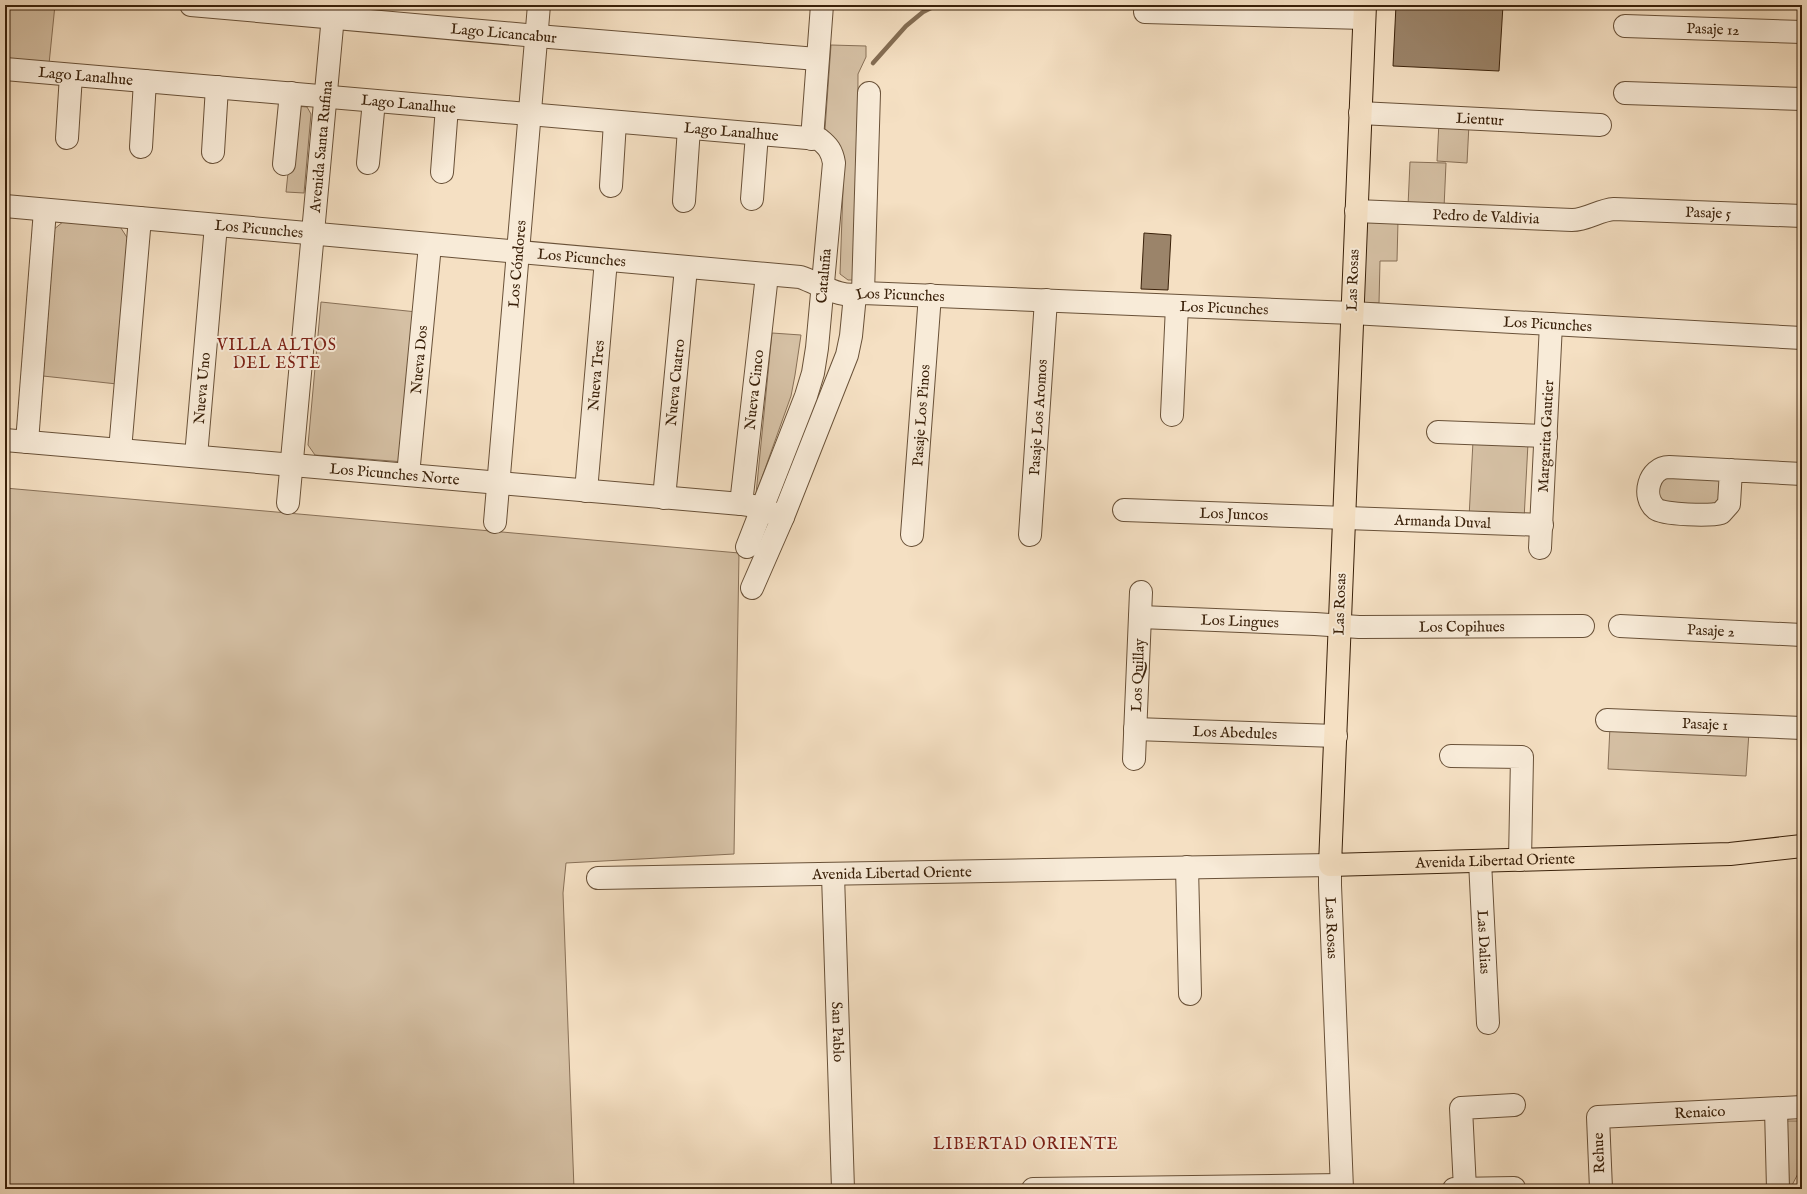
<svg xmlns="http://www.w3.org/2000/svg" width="1807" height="1194" viewBox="0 0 1807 1194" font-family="'IM FELL English',serif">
<rect width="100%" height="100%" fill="#f5e0c3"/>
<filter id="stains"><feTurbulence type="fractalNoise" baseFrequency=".005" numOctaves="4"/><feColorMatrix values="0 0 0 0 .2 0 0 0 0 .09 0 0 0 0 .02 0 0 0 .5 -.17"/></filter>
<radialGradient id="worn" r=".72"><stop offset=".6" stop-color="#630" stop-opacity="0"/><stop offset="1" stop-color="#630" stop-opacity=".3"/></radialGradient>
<g fill="#d5c0a4" stroke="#887057">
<polygon points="5,5 55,5 49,64 5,60"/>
<path d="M831 45 866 46V57L858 74 857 280H848L840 274 844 161C840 148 836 138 825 129Z"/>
<polygon points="295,106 307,107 311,114 304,193 286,192"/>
<polygon points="1439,122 1469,124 1467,163 1437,161"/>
<polygon points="1410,162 1446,163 1444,208 1408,206"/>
<polygon points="1358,220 1398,221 1397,261 1380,261 1379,303 1355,302"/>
<polygon points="64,221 119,225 128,239 117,384 43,376 53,230"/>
<polygon points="321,302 417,312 404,462 315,455 308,445"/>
<polygon points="772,333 801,335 795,375 791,396 756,494"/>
<polygon points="1473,441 1528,443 1524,520 1469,518"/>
<polygon points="1665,475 1715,478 1721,482 1720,505 1713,508 1656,500 1658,482"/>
<polygon points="5,488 739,553 734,854 566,863 563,893 574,1189 5,1189"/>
<polygon points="1610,726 1749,732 1746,776 1608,769"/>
<polygon points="1783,1121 1802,1121 1802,1166 1790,1189 1783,1189"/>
</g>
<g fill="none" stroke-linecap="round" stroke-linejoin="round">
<polyline stroke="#846d53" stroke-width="4.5" points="873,63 906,26 923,12 937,5"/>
</g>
<g fill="#9b846a" stroke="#3a210a">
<polygon points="1396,5 1503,5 1499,71 1393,66"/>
<polygon points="1144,233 1171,235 1168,290 1141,289"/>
</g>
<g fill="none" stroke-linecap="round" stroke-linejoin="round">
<g stroke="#695138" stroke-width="24">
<g id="minor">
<path id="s1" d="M191 5 537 36 817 59"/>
<polyline points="1145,12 1364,18"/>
<path id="s2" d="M1625 26 1802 32"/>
<path id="s3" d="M5 69 819 139C828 146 832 151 834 163L817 348 813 373 806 396 747 547"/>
<polyline points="1625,93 1802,99"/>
<path id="s4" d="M1360 113 1600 125"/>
<polyline points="67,138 71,75"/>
<polyline points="812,139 822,5"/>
<polyline points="141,147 145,81"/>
<polyline points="213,152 217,87"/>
<polyline points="368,163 374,101"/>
<polyline points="284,164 291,93"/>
<polyline points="442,172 447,107"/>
<polyline points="611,186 615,122"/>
<polyline points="752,199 757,134"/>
<polyline points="684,201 689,128"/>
<path id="s5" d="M5 206 800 277C821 284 840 300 863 293L1352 313 1802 338"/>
<path id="s6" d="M1356 211 1572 220C1587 220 1599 210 1614 209L1802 216"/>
<polyline points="863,293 869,93"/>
<polyline points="1172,415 1177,306"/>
<polyline points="1438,432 1546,436"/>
<path id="s7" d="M5 440 741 504 754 506 783 517"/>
<polyline points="27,442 45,210"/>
<polyline points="120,450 140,218"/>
<path id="s8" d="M196 456 216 225"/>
<path d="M1731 470 1729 504 1721 513C1711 516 1664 515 1656 509 1641 497 1649 467 1669 467L1802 474"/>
<path id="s9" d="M408 475 430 245"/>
<path id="s10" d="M586 491 606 260"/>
<path id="s11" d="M664 498 686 268"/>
<path id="s12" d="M288 503 334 5"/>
<path id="s13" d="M741 504 767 275"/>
<path id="s14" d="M1124 510 1542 525"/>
<path id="s15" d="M495 522 539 5"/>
<path id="s16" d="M912 535 930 295"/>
<path id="s17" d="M1030 535 1046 300"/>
<path id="s18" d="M1540 548 1551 324"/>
<polyline points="752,588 783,517 847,355 851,336 855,295"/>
<path id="s19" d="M1140 617 1315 624 1359 627 1583 626"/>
<path id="s20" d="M1620 626 1802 635"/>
<path id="s21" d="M1607 720 1802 728"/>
<path id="s22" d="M1135 729 1336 736"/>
<polyline points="1451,756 1522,757 1520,860"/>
<path id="s23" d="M1134 759 1141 592"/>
<path id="s24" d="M1480 861 1488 1023"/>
<polyline points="1187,867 1190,994"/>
<path id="s25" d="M833 875 843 1189"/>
<path id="s26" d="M598 878 1330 865V885L1342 1189"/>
<polyline points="1776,1109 1778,1189"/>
<polyline points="1033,1189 1341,1185"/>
<polyline points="1454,1189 1514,1188"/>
<polyline points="1465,1189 1461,1108 1514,1105"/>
<path id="s27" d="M1601 1189 1598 1117 1802 1107"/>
</g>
</g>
<g stroke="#3a210a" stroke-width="24">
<g id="major">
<path id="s28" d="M1365 5 1330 865 1730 854 1802 846"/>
</g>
</g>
<use href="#minor" stroke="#f8ebd8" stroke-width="22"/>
<use href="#major" stroke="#f5e0c3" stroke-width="22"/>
</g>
<g text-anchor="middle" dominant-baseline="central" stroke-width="4" stroke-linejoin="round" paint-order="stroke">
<g font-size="15" fill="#3a210a" stroke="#f8ebd8">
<text stroke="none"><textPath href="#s2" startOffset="88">Pasaje 12</textPath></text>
<text stroke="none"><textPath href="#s1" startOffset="314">Lago Licancabur</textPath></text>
<text stroke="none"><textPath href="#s3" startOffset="81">Lago Lanalhue</textPath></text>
<text stroke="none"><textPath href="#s3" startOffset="405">Lago Lanalhue</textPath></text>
<text stroke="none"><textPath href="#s4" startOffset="120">Lientur</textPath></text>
<text stroke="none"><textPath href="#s3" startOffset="729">Lago Lanalhue</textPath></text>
<text stroke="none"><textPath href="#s12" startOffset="358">Avenida Santa Rufina</textPath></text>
<text stroke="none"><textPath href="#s6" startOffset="354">Pasaje 5</textPath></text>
<text stroke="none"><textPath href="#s6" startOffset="130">Pedro de Valdivia</textPath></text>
<text stroke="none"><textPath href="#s5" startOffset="255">Los Picunches</textPath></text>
<text stroke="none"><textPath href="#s5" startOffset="579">Los Picunches</textPath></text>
<text stroke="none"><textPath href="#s15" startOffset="259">Los Cóndores</textPath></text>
<text transform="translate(824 276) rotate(-85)">Cataluña</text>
<text transform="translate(1353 280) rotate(-88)">Las Rosas</text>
<text stroke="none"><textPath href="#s5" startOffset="902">Los Picunches</textPath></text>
<text stroke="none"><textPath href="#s5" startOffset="1226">Los Picunches</textPath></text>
<text stroke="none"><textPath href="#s5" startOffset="1550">Los Picunches</textPath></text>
<text stroke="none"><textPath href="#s9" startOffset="116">Nueva Dos</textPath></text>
<text stroke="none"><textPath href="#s10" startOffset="116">Nueva Tres</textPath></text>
<text stroke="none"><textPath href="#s11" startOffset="116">Nueva Cuatro</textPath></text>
<text stroke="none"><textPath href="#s8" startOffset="68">Nueva Uno</textPath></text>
<text stroke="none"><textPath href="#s13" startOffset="115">Nueva Cinco</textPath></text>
<text stroke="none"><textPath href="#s16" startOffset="120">Pasaje Los Pinos</textPath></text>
<text stroke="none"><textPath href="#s17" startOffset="118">Pasaje Los Aromos</textPath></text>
<text stroke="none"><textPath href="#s18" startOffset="112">Margarita Gautier</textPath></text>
<text stroke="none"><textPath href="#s7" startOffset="391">Los Picunches Norte</textPath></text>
<text stroke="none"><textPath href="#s14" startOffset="110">Los Juncos</textPath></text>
<text stroke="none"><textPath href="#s14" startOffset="319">Armanda Duval</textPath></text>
<text transform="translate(1340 604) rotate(-88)">Las Rosas</text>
<text stroke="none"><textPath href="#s19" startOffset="100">Los Lingues</textPath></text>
<text stroke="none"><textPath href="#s19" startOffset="322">Los Copihues</textPath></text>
<text stroke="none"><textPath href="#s20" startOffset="91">Pasaje 2</textPath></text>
<text stroke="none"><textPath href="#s23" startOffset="84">Los Quillay</textPath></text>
<text stroke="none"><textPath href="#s21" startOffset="98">Pasaje 1</textPath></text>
<text stroke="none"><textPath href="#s22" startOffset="100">Los Abedules</textPath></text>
<text stroke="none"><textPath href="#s28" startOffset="1026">Avenida Libertad Oriente</textPath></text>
<text stroke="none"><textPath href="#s26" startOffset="294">Avenida Libertad Oriente</textPath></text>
<text stroke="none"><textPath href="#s26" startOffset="795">Las Rosas</textPath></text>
<text stroke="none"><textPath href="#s24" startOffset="81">Las Dalias</textPath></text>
<text stroke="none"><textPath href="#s25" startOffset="157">San Pablo</textPath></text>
<text stroke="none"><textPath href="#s27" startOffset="174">Renaico</textPath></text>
<text transform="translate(1599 1153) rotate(-92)">Rehue</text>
</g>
<g font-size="16" letter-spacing="1" fill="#7a1f14" stroke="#f8ebd8">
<text x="277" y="346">VILLA ALTOS<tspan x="277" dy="18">DEL ESTE</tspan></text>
<text x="1026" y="1145">LIBERTAD ORIENTE</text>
</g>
</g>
<rect width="1807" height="1194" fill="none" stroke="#f5e0c3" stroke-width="20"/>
<rect x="6" y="6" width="1795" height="1182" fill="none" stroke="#3a210a" stroke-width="2"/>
<rect x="10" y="10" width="1787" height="1174" fill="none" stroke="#3a210a"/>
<rect width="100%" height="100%" filter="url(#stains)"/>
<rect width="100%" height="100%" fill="url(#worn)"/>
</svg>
